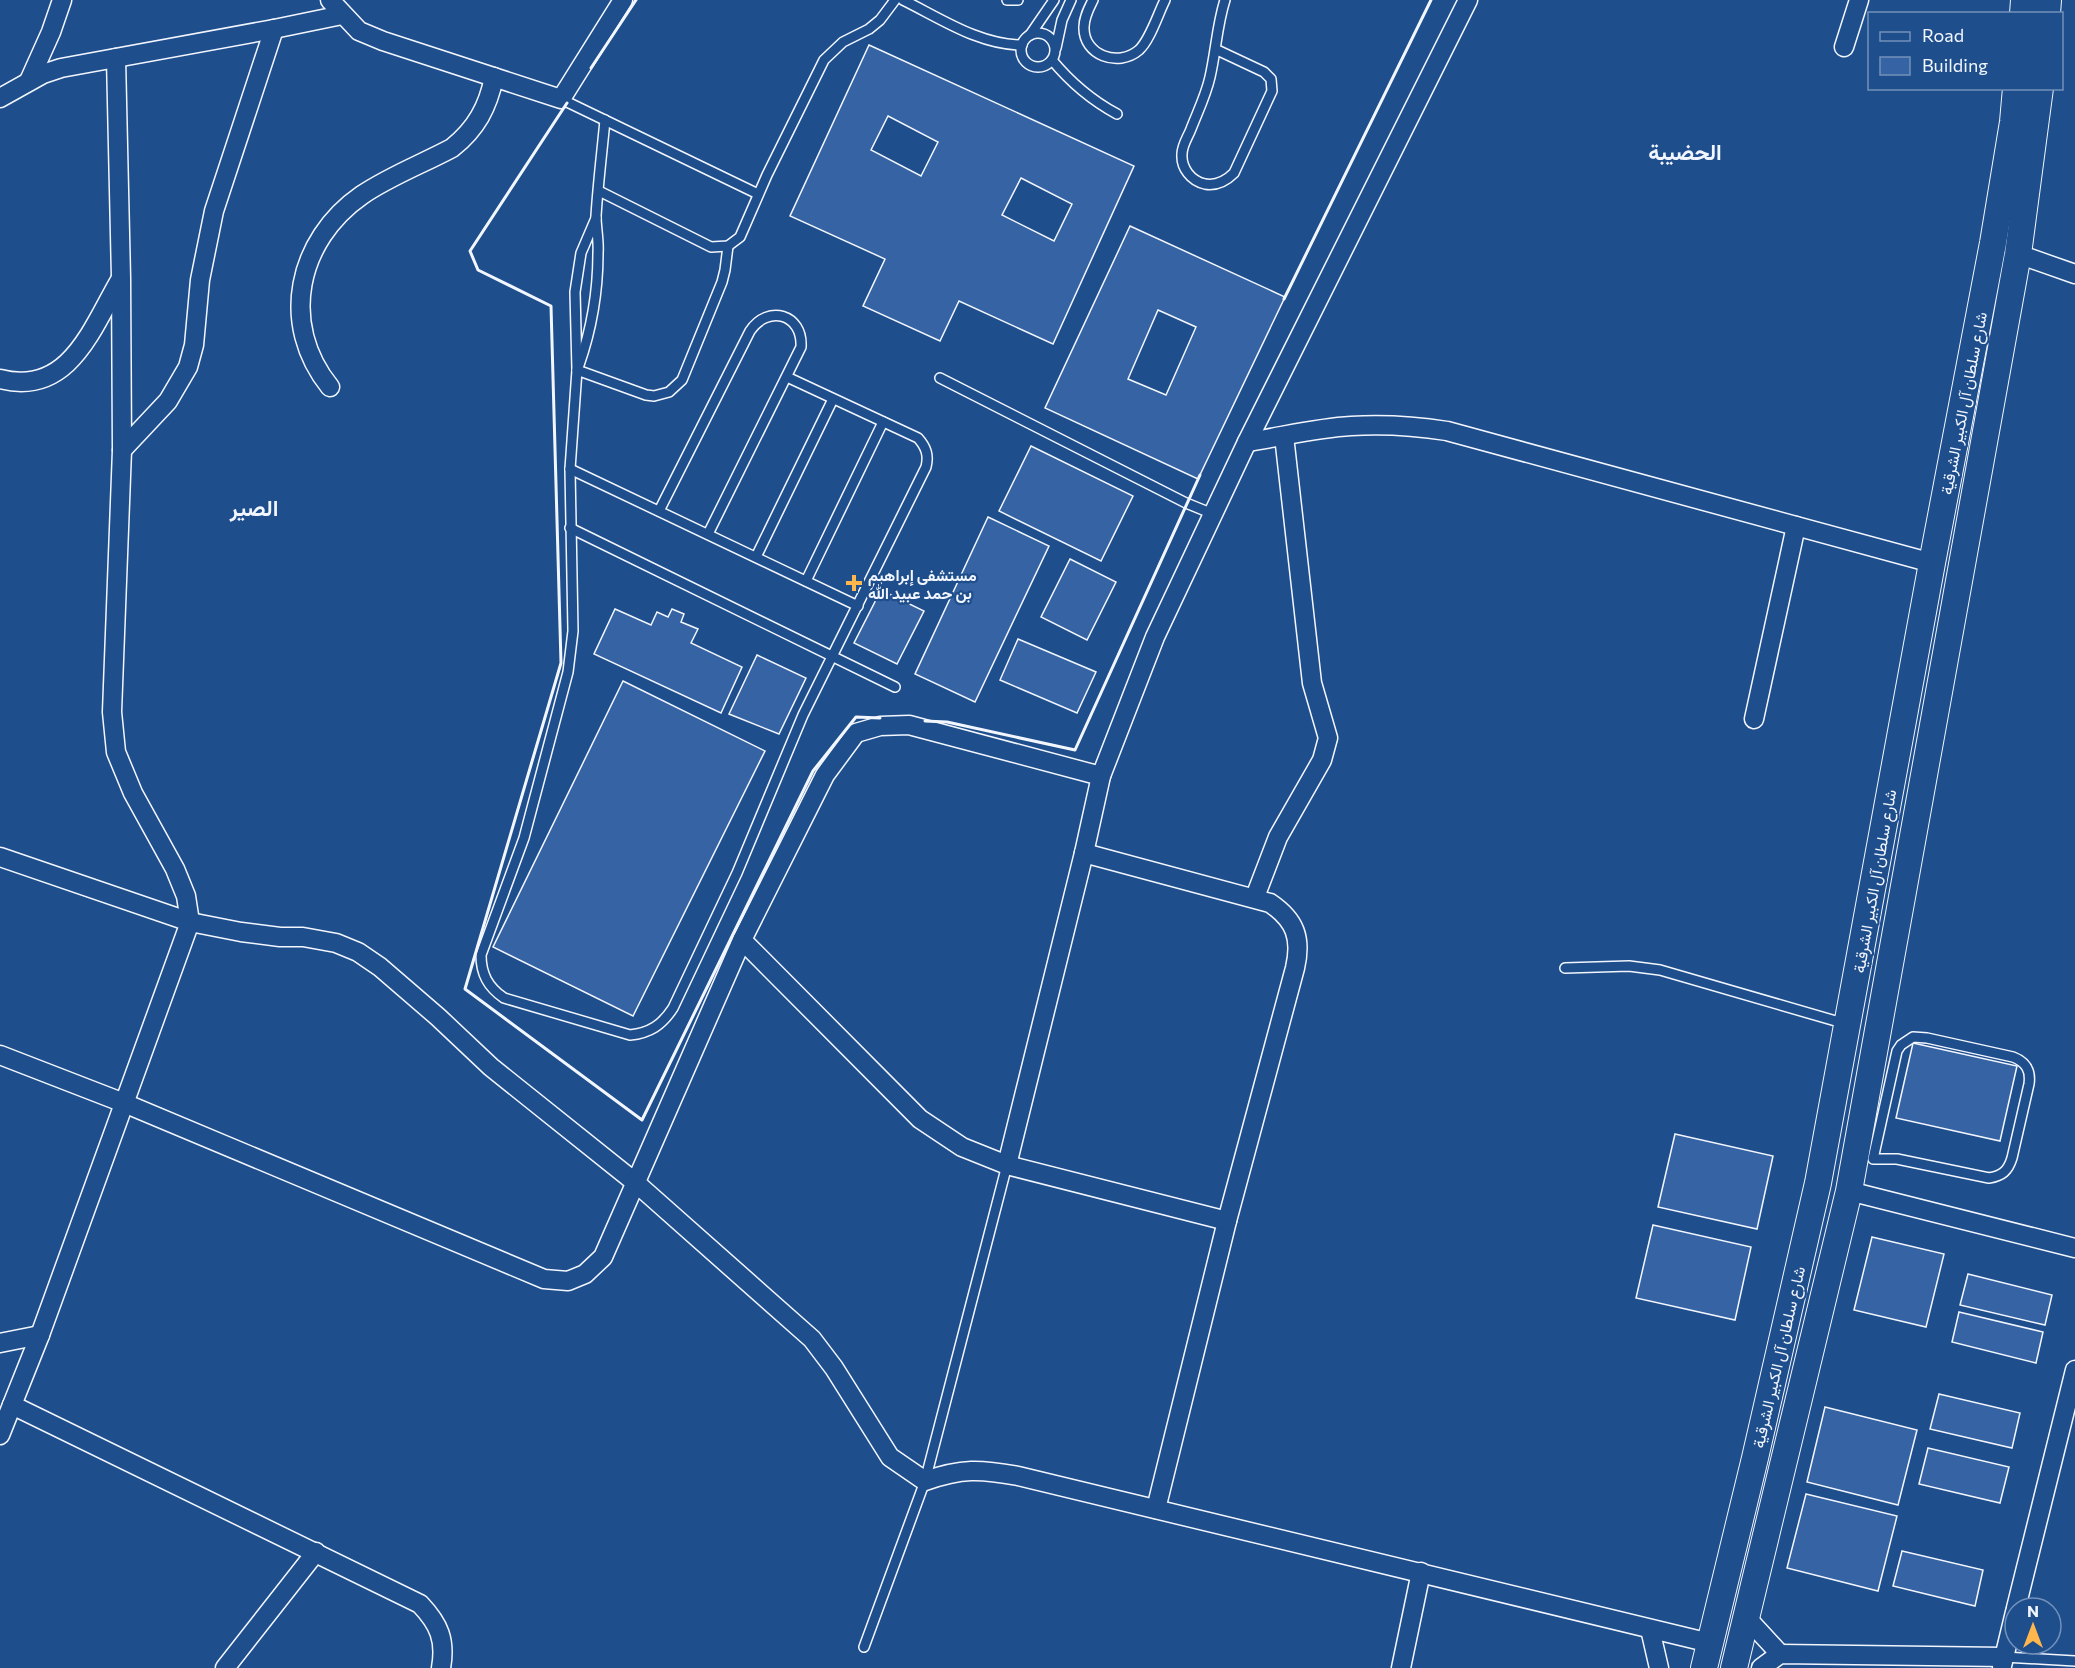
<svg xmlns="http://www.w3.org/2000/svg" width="2075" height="1668" viewBox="0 0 2075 1668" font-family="Commissioner,Vazirmatn,sans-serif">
<rect width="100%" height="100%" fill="#1f4e8c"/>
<g fill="#3563a3" stroke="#f2f6ff" stroke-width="1.5" fill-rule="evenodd">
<path d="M869 45 1134 166 1053 344 959 301 940 341 863 306 885 259 790 216ZM888 116 938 142 921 176 871 150ZM1021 178 1072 204 1054 241 1002 215Z"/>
<path d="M1130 226 1285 297 1198 479 1045 408ZM1158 310 1196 327 1166 395 1128 379Z"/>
<polygon points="1031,446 1133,496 1101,561 999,511"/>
<polygon points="988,517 1049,546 975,702 915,674"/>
<polygon points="1070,559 1116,582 1087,640 1041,617"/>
<polygon points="881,590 924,611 897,664 854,643"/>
<polygon points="615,609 651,625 657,612 668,617 672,609 684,614 681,622 698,629 691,643 742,667 721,713 594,654"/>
<polygon points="1018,639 1096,672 1077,713 1000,680"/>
<polygon points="757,655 806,678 779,734 729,714"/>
<polygon points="623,681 765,751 633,1016 493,947"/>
<polygon points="1913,1043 2017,1066 2000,1141 1896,1118"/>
<polygon points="1675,1134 1773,1156 1757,1229 1658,1207"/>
<polygon points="1653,1225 1751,1247 1735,1320 1636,1298"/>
<polygon points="1872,1237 1944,1254 1926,1327 1854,1310"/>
<polygon points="1968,1274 2052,1295 2045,1325 1960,1305"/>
<polygon points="1959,1312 2043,1332 2036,1363 1952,1342"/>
<polygon points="1939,1394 2020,1413 2012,1448 1930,1429"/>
<polygon points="1825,1407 1917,1430 1898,1505 1807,1482"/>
<polygon points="1928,1448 2009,1467 2000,1503 1919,1484"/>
<polygon points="1806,1494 1897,1516 1878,1591 1787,1568"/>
<polygon points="1902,1551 1983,1570 1975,1606 1893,1586"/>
</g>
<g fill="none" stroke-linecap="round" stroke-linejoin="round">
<g stroke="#f2f6ff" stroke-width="12">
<g id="lane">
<path d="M903 0C940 18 979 45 1022 45"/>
<polyline points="1007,0 1018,0"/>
<path d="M1093 0C1089 8 1084 17 1084 27 1083 55 1118 68 1139 50 1150 40 1158 14 1165 0"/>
<circle cx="1038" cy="50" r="17"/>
<polyline points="1030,35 1054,0"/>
<polyline points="1056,48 1062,20 1071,0"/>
<path d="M1215 49 1264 72 1271 79 1272 91 1234 173C1226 181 1217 186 1205 184 1191 181 1181 168 1182 154 1182 145 1188 137 1191 129 1198 111 1206 95 1210 77 1216 51 1217 25 1225 0"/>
<path d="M1052 60C1071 83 1091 100 1117 114"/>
<polyline points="561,99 758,194"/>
<polyline points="599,191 711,247 728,246 740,237 767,175 824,60 843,42 869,29 880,20 895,0"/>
<path d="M596 218 581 253 575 292 577 370 570 469 573 631 568 672 524 838 481 955C481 974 488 987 504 998L630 1035C650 1033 662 1025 673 1008L737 873 803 715 926 467C929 455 926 447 918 438L787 377"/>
<path d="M579 365C592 328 598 292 598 253 599 241 596 228 596 216 598 184 602 152 605 120"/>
<polyline points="577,370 646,395 654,396 669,392 682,380 722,282 725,270 728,246"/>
<polyline points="940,378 1186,503 1213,514"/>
<polyline points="570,469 858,606"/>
<path d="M659 511 750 331C768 304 803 314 801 347L708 534"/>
<polyline points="570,528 895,687"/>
<polyline points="756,557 833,399"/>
<polyline points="806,581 883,422"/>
<polyline points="1565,968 1629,966 1660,970 1846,1024"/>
<path d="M1913 1037 1927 1038 2013 1057C2026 1062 2031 1070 2029 1084L2012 1158C2008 1171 2002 1176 1989 1178L1897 1159H1873L1897 1051 1901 1045Z"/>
<polyline points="864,1647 925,1481 1007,1165"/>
<polyline points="2004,1657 2075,1661"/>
</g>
</g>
<g stroke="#f2f6ff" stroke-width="21">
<g id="street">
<polyline points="330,0 359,31 383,41 561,99 623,0"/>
<polyline points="1844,47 1859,0"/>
<polyline points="29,81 51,32 62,0"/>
<polyline points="0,98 43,74 61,68 274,29 342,15"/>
<polyline points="2018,254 2075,274"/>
<path d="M0 379C69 397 92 328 120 280"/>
<path d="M330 387C279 324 297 240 362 195 390 176 422 164 452 148 476 129 488 107 494 77"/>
<path d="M1247 442C1281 437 1316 428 1351 426 1384 424 1415 426 1447 431L1932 563"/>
<polyline points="122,450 168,401 188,367 194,345 200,280 214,211 274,29"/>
<polyline points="1754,719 1796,526"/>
<path d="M1084 853 1270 903C1295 920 1302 938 1295 968L1227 1221 1156 1509"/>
<path d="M0 857 190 922 241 932 280 937H303L336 943 358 952 380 967 438 1017 491 1067 636 1183 812 1339 834 1368 890 1457 925 1481C962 1468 980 1469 1018 1476L1710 1643"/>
<polyline points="1255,897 1278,837 1322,760 1328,738 1312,683 1284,436"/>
<polyline points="742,940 920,1119 962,1147 1007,1165 1227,1221"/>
<polyline points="0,1055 124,1103 544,1279 568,1281 585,1274 603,1257 742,940 825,775 856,733 880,726 909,725 1101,776"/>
<polyline points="1007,1165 1084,853 1101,776 1155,637 1247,442 1468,0"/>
<polyline points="1849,1191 2075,1248"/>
<polyline points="0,1343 40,1335"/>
<path d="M12 1405 420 1604C439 1624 446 1640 441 1668"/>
<polyline points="0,1435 40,1335 190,922 186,896 175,869 133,793 116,752 112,712 122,450 121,278 116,58"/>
<polyline points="2016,1608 2075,1370"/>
<polyline points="1746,1617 1780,1654"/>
<polyline points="1650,1629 1659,1668"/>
<polyline points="2002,1666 2015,1612"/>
<polyline points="225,1668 316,1552"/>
<polyline points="1401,1668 1421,1572"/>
<polyline points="1761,1668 1780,1654 2004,1657"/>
</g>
</g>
<g stroke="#f2f6ff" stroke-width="28">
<g id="secondary">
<polyline points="2023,14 2024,0"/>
<polyline points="2047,14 2048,0"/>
<polyline points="1704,1668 1755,1458 1818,1183 1932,563 1993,243 2013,122 2016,88"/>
<polyline points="1734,1668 1849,1191 2018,254 2040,88"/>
</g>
</g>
<use href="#lane" stroke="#1f4e8c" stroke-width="9"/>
<use href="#street" stroke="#1f4e8c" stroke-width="18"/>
<use href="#secondary" stroke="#1f4e8c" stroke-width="26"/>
<g stroke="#f2f6ff" stroke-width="3">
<polyline points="591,68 636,0"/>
<polyline points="567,103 470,251 478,270 551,306 561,663 465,989 642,1120 813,771 856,717 880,718"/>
<polyline points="1284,299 1431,0"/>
<polyline points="925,721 947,722 1075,750 1200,475"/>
</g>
</g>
<path fill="#ffb74d" stroke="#1f4e8c" stroke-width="2" d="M851 574h6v6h6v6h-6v6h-6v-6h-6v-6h6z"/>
<g text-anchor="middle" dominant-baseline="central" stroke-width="4.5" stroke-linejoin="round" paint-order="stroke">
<g font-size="16" fill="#f2f6ff" stroke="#1f4e8c">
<text transform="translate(1963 403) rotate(-79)">شارع سلطان آل الكبير الشرقية</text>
<text transform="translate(1874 881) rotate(-80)">شارع سلطان آل الكبير الشرقية</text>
<text transform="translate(1778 1357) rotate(-77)">شارع سلطان آل الكبير الشرقية</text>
</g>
<g font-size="16" font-weight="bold" fill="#f2f6ff" stroke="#1f4e8c" text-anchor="start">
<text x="868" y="574">مستشفى إبراهيم<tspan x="868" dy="18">بن حمد عبيد الله</tspan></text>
</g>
<g font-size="22" font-weight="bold" fill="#f2f6ff" stroke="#1f4e8c">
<text x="1685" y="151">الحضيبة</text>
<text x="254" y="507">الصير</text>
</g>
</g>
<rect x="1868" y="12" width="195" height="78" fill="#1f4e8c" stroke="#7391ba" stroke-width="1.5"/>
<rect x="1880" y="32" width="30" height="9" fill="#1f4e8c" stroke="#7391ba" stroke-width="1.5"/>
<text x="1922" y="42" font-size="18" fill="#f2f6ff">Road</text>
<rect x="1880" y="57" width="30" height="18" fill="#3563a3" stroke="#7391ba" stroke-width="1.5"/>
<text x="1922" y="72" font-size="18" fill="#f2f6ff">Building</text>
<g transform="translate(2033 1626)"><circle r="28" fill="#1f4e8c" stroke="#7391ba" stroke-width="1.5"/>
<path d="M0-4.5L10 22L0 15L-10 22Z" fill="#ffb74d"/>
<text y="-9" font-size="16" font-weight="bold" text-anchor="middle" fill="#f2f6ff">N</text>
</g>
</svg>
